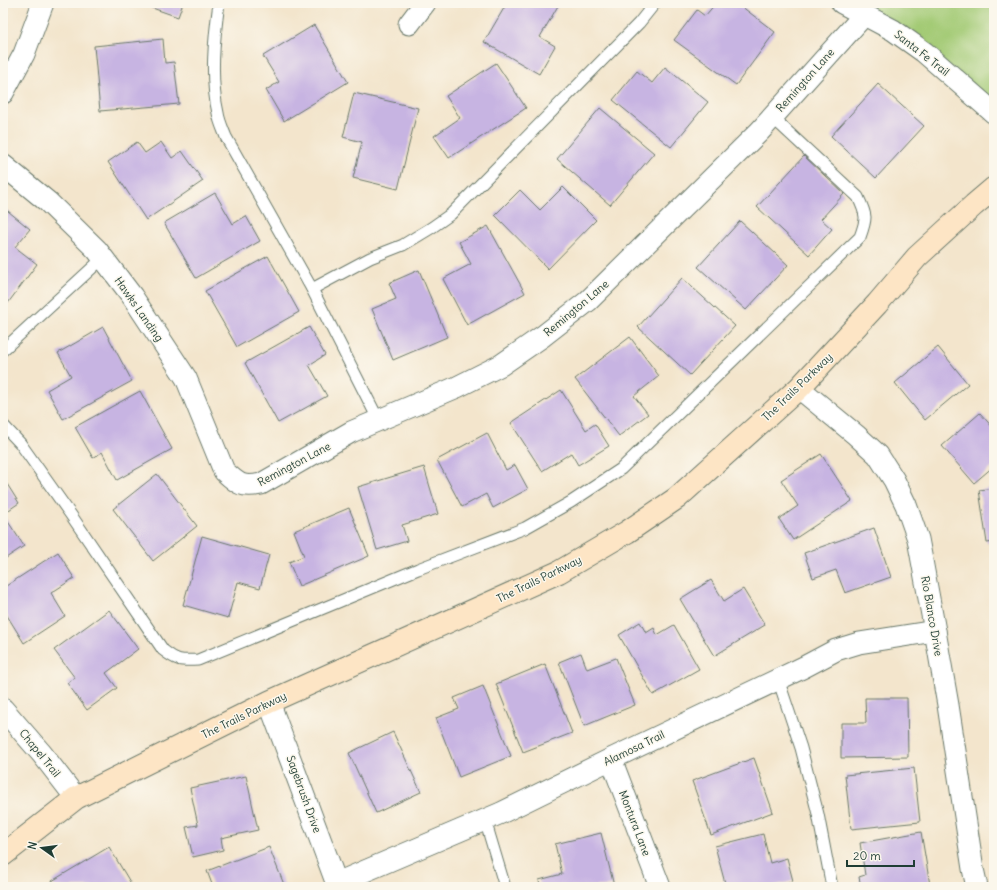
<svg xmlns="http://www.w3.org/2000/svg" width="997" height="890" viewBox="0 0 997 890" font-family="Delius,sans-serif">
<rect width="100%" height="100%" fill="#fbf7ec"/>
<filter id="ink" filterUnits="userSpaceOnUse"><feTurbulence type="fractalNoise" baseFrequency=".025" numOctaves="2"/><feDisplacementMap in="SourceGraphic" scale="8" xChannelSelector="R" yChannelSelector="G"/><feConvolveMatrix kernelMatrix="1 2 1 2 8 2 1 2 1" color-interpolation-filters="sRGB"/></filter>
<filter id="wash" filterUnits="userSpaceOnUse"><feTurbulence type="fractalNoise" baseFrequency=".012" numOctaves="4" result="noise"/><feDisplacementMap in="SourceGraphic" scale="16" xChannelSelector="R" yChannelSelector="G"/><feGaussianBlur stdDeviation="0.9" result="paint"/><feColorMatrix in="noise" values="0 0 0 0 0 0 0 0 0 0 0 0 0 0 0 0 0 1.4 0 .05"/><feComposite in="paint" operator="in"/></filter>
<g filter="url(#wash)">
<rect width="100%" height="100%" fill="#f3e5cc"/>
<polygon fill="#a3ca74" stroke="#618454" points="842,3 994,3 994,113"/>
<g id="blocks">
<g fill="#c7b4e2">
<polygon points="138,3 183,3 178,17"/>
<polygon points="507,3 557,3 559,4 540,37 555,46 539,74 484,42"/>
<polygon points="716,3 737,3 775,32 736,85 674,40 697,10 705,16"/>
<polygon points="314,25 348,82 284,121 266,90 279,82 263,56"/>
<polygon points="163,39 165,63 174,62 179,104 100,111 94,46"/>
<polygon points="496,63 526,108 449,158 434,136 460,118 446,96"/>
<polygon points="665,67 708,102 671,147 613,100 637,71 652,83"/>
<polygon points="878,84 924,126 876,178 831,136"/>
<polygon points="354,93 418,108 398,189 353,178 362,142 343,137"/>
<polygon points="600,108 654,153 610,205 557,159"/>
<polygon points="137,142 145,153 161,142 172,158 182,151 203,181 146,220 108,162"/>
<polygon points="804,156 844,194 821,219 832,229 809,255 757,207"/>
<polygon points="563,187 596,220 548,269 495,215 520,190 540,210"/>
<polygon points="215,193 233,224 246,216 260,241 196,278 164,223"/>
<polygon points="3,207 30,229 15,247 37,264 8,303 3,299"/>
<polygon points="740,221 788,265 746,310 698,267"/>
<polygon points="488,226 525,293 467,325 443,279 471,264 459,242"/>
<polygon points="268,256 299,312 237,347 205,291"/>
<polygon points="419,270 447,337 393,360 372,309 396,299 389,283"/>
<polygon points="682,278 735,326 690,375 638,327"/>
<polygon points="103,327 132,381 63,419 47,390 71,376 58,353"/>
<polygon points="309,327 325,355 309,365 327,396 278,423 245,363"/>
<polygon points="630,337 659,376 634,396 648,414 619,436 575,379"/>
<polygon points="938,347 968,384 925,420 895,383"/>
<polygon points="561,390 586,430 595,424 609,446 578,465 571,453 542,471 511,423"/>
<polygon points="140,391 172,449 117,480 102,452 93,458 75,427"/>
<polygon points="980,413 994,429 994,466 974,483 942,446"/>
<polygon points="487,433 506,470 515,465 528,489 493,508 486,494 462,507 437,460"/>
<polygon points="821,454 852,501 793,540 779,519 798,506 781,480"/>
<polygon points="424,467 438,514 402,525 407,541 377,550 358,487"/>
<polygon points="157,474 197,526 153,561 113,509"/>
<polygon points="7,484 19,503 3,514 24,546 3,560 3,487"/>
<polygon points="994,488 994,542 987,543 979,490"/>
<polygon points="349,508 369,556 299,586 289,562 304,556 294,531"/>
<polygon points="874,528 891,577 845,593 836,570 813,578 804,553"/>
<polygon points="202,536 269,555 260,588 238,582 228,618 183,605"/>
<polygon points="58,552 74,578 51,593 65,616 24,643 3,609 3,588"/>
<polygon points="711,580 724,601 743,589 765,625 714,656 680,599"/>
<polygon points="109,610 138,649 106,673 117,688 87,710 67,683 75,678 54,650"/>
<polygon points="640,622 646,633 654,628 657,635 674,625 699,669 653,695 619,635"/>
<polygon points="581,653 587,669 616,658 635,705 584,726 559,662"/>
<polygon points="545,664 572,733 523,752 496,684"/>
<polygon points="483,686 511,756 459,777 436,718 459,709 454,698"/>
<polygon points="865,698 907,698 908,757 841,758 841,723 866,723"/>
<polygon points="393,732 421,792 376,813 349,753"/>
<polygon points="754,758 773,812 711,835 692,781"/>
<polygon points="914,768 920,822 851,829 845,775"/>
<polygon points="246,776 258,830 221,838 223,850 193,857 186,827 198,825 190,788"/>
<polygon points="921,832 930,885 918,887 861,887 859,877 865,875 860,843"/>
<polygon points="601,833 614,886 540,887 539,880 562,874 555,844"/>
<polygon points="763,834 770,863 787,858 793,881 769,887 726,887 715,846"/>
<polygon points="109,847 133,887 55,887 52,881"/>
<polygon points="269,847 285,887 213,887 207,871"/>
</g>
</g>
</g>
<g filter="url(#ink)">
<use href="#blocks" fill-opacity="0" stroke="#697869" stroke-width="1"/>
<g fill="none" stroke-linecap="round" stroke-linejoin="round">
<g stroke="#697869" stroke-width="13">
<g id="lane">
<path d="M219 3C214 39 210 78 218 113 219 121 223 129 226 137L312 289 379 421"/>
<polyline points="312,289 370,258 403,245 431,228 451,214 639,23 655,3"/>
<polyline points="3,350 103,258"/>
<path d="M3 425 20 443 71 515 163 650C177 661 180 661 198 660L418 569 525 528 571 502 621 469 860 237C867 218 867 216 858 197L772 117"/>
<polyline points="778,679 801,748 818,814 832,887"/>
<polyline points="485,820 505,887"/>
</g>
</g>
<g stroke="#697869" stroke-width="23">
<g id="street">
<polyline points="842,3 893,30 924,52 994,113"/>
<polyline points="409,24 425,3"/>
<polyline points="3,93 24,54 43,3"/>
<path d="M3 165 48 202 97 250 103 258 132 296 186 378 224 471C238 484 242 488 261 484L351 432 457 387 501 365 543 336 588 301 760 131 864 15"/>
<polyline points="799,388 856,435 878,455 894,480 906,505 918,539 935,631 948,705 973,869 977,887"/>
<polyline points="269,702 338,887"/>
<polyline points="3,709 42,754 76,798"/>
<polyline points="611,759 660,887"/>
<polyline points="337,883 501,813 611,759 804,667 836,650 859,643 935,631"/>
</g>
</g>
<g stroke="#697869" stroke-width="24">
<polyline id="secondary" points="3,855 76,798 269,702 559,572 627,532 677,498 799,388 877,304 917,257 974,205 994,188"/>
</g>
<use href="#lane" stroke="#fff" stroke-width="11"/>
<use href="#street" stroke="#fff" stroke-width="21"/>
<use href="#secondary" stroke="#fde5c5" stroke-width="22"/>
</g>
</g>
<g text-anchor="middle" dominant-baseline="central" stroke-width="3" stroke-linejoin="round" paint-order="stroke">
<g font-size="11" fill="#1f3d34" stroke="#fbf7ec">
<text transform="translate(922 53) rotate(38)">Santa Fe Trail</text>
<text transform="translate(805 80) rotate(-48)">Remington Lane</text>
<text transform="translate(576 308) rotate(-40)">Remington Lane</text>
<text transform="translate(139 309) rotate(55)">Hawks Landing</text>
<text transform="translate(797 387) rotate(-44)">The Trails Parkway</text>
<text transform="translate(294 464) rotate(-28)">Remington Lane</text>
<text transform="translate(539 579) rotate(-26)">The Trails Parkway</text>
<text transform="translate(932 616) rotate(80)">Rio Blanco Drive</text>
<text transform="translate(244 715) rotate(-26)">The Trails Parkway</text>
<text transform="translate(634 748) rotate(-26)">Alamosa Trail</text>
<text transform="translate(40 753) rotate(51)">Chapel Trail</text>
<text transform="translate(304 794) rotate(70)">Sagebrush Drive</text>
<text transform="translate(635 823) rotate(69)">Montura Lane</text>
</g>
</g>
<rect width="997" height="890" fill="none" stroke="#fbf7ec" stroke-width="16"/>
<g transform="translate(42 848) rotate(284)" stroke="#fbf7ec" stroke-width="3" paint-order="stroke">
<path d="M0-3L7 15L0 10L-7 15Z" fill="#1f3d34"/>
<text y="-6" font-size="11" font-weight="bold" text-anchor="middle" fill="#1f3d34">N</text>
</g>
<path d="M847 860v6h67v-6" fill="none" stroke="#1f3d34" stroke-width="2"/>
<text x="853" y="860" font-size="12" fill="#1f3d34" stroke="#fbf7ec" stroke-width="3" paint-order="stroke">20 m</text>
</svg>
